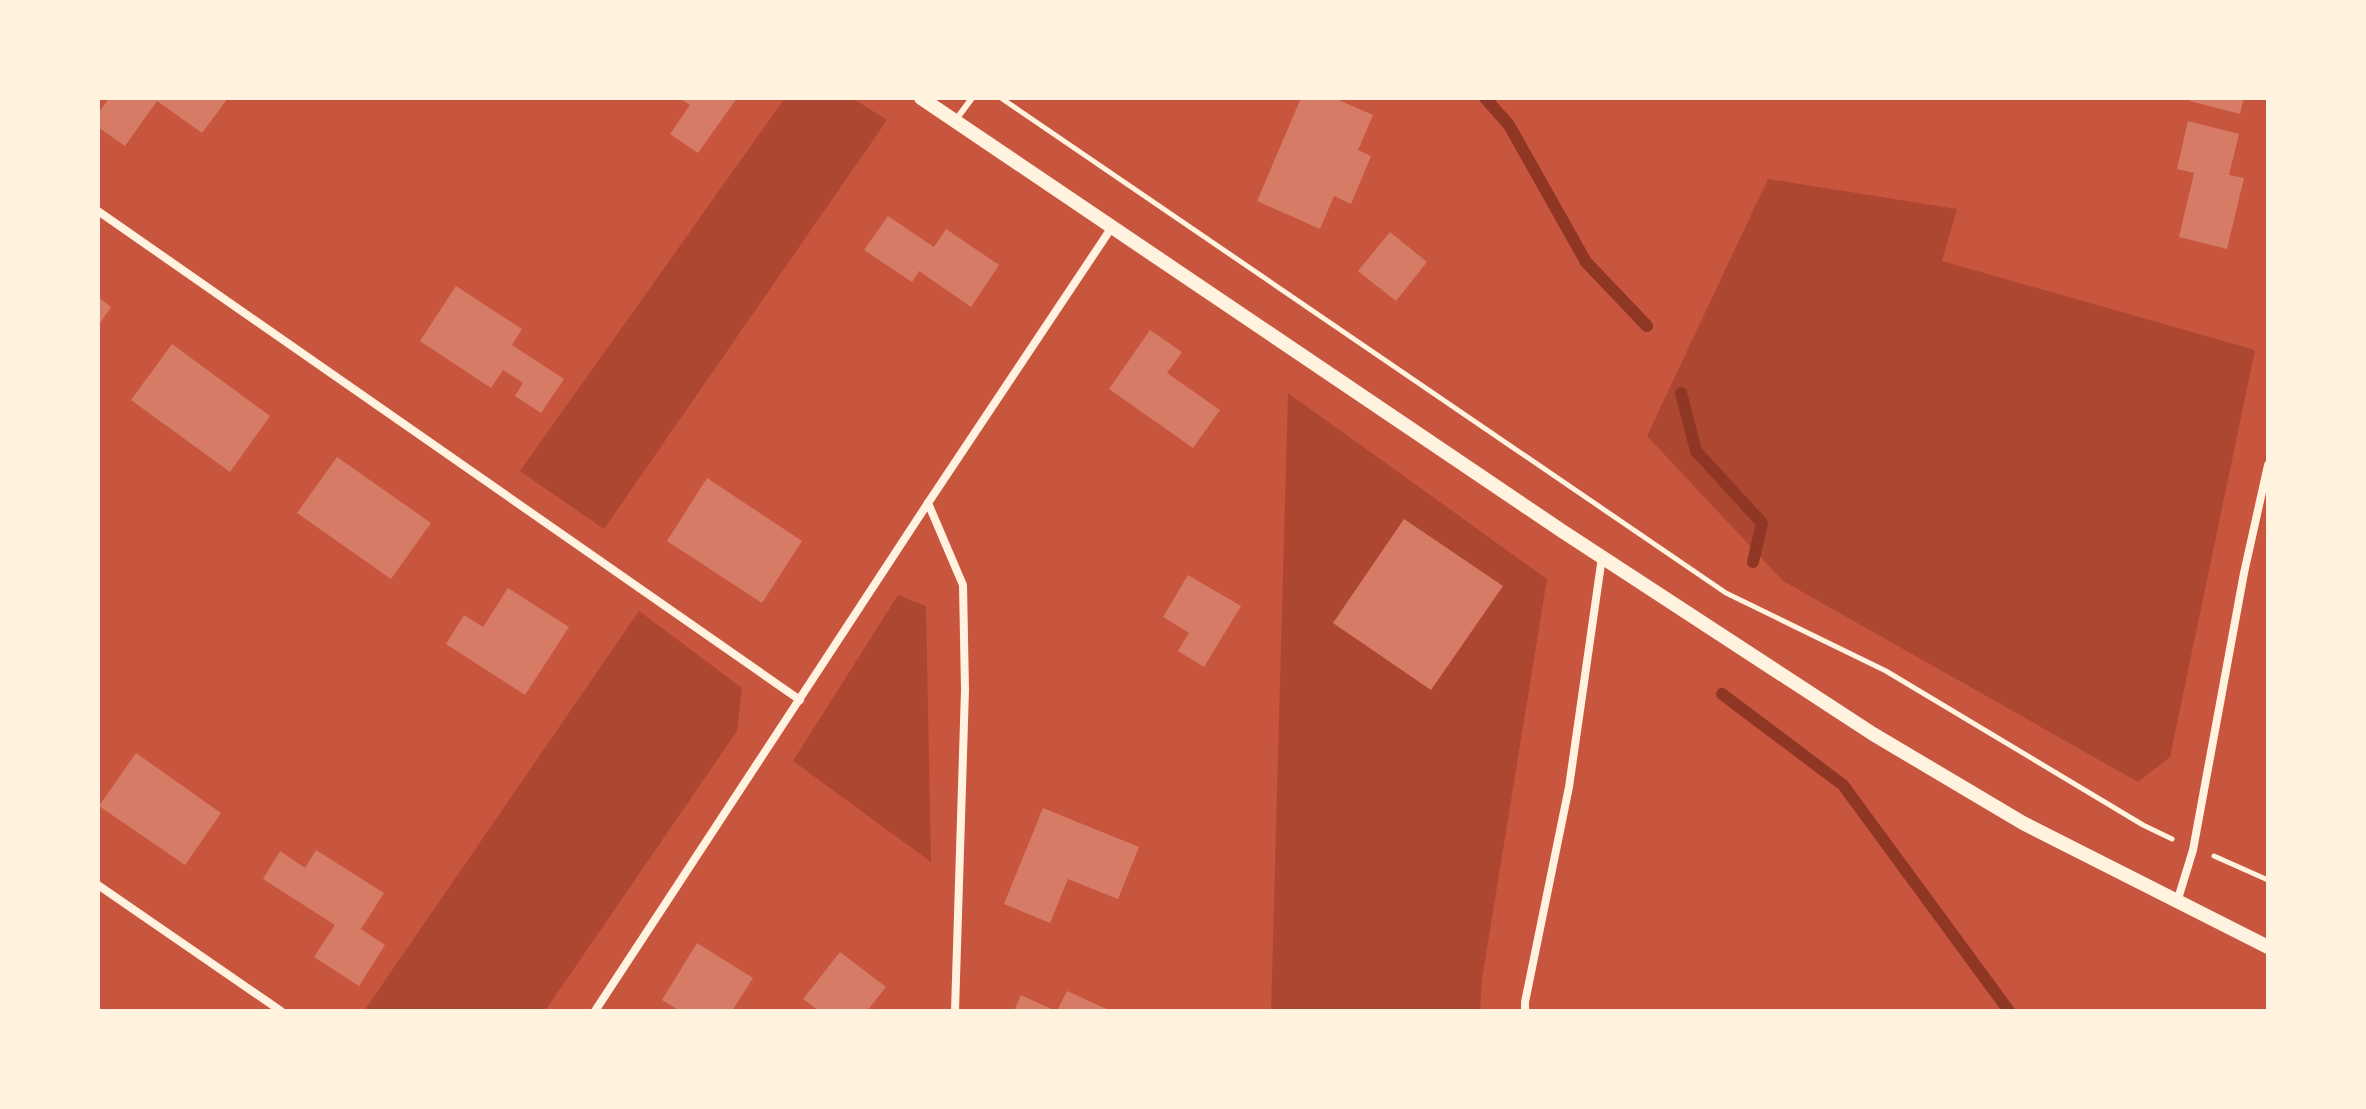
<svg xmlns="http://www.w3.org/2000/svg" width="2366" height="1109" viewBox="0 0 2366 1109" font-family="'Golos Text',sans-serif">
<rect width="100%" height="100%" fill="#c8553d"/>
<g fill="#ae4732">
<polygon points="785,98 852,98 887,120 604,529 520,471"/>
<polygon points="1768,179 1957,209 1942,261 2255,350 2170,757 2138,782 1783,581 1647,436"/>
<polygon points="1288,393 1547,579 1482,979 1480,1011 1271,1011"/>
<polygon points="898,595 926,606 931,862 793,761"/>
<polygon points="639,611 742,688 737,731 545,1011 364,1011"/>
</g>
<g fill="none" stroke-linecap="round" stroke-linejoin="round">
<g stroke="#8f3625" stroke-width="12">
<polyline points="1485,98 1509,125 1586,262 1647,326"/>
<polyline points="1681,393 1696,451 1762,523 1753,562"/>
<polyline points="1722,694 1843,785 2009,1011"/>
</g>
</g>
<g fill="#d67c66">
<polygon points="109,98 228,98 202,133 157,101 125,146 98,127 98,114"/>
<polygon points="679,98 737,98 698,153 670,134 690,105"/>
<polygon points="1301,98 1334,98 1373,115 1358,150 1371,156 1351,204 1334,196 1320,229 1257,201"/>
<polygon points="2191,98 2244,98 2240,114 2190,101"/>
<polygon points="2188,121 2239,134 2229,175 2244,178 2227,249 2179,237 2194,173 2177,169"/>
<polygon points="888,216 934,247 946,229 999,265 971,307 919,271 912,282 864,250"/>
<polygon points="1390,232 1427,262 1396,301 1358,271"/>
<polygon points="456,286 522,329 512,345 564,379 541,413 515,396 523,383 503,370 491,388 420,341"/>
<polygon points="98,297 111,307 98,326"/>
<polygon points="1150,330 1182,352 1167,373 1220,410 1193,448 1109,389"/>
<polygon points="172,344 270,416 230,472 131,400"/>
<polygon points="337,457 431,523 391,579 297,513"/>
<polygon points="707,478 802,541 762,603 667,541"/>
<polygon points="1404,519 1503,586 1431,690 1333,623"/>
<polygon points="1188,575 1241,606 1204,667 1178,651 1189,633 1163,617"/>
<polygon points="508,588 569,627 525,695 446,644 464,615 483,627"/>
<polygon points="136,753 221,813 185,865 99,806"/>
<polygon points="1043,808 1139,847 1118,899 1068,879 1050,923 1004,904"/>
<polygon points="316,850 384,893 361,929 385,945 359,986 314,957 335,925 263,879 280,851 305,868"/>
<polygon points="697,943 753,978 732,1011 680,1011 662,1000"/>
<polygon points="840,952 886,987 867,1011 819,1011 803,999"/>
<polygon points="1067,991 1111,1011 1057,1011"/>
<polygon points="1021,995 1056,1011 1014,1011"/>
</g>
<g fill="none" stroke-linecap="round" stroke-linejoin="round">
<g stroke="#fff3e0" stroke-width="5">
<polyline points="1001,98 1726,593 1886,671 2143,825 2172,839"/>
<polyline points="2214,856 2268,880"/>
</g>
<polyline stroke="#fff3e0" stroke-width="6" points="955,121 972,98"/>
<g stroke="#fff3e0" stroke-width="8">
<polyline points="98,211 800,700"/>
<polyline points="928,503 963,585 965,690 955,1011"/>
<polyline points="98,885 281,1011"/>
<polyline points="2177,902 2193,850 2244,573 2268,465"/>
<polyline points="595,1011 928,503 1112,227"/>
<polyline points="1525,1011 1525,1002 1569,787 1602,557"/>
</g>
<polyline stroke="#fff3e0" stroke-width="14" points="921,98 1562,531 1873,734 2023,823 2268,947"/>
</g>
<rect width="2366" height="1109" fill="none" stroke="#fff3e0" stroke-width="200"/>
</svg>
